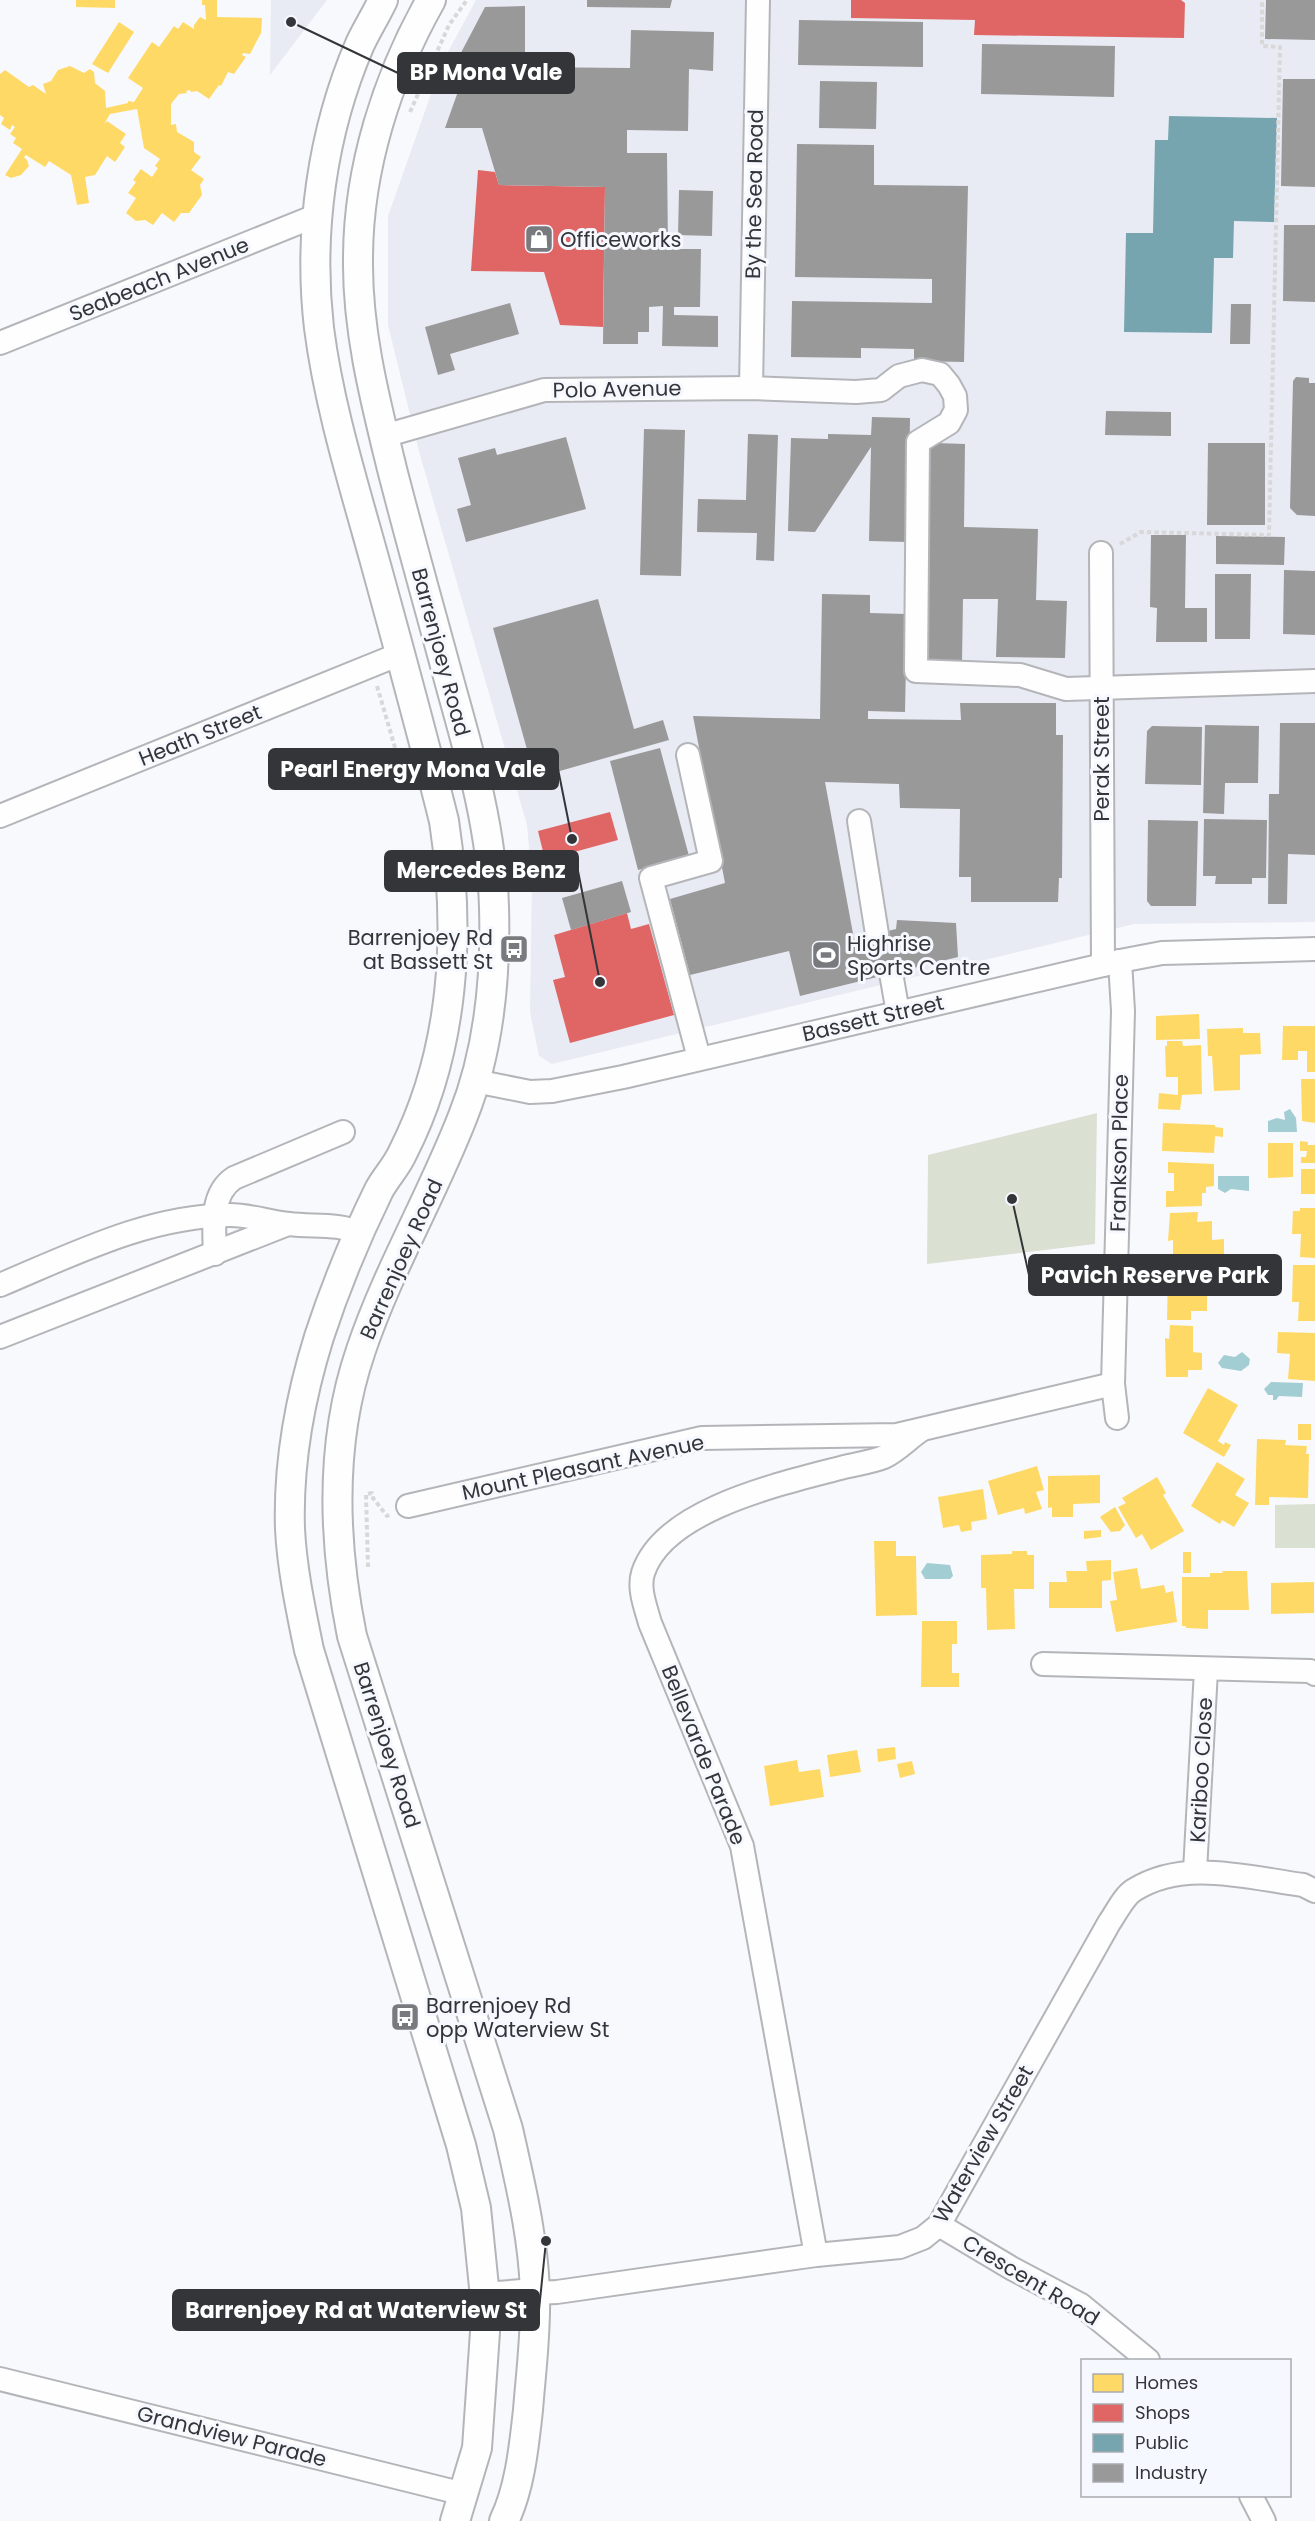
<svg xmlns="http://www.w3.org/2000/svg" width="1315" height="2521" viewBox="0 0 1315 2521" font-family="Poppins,sans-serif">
<rect width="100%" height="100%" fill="#f8f9fd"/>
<g fill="#e8ebf4">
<polygon points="271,0 327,0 270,75"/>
<polygon points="476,0 1315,0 1315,922 1134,924 552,1064 539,1056 530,1012 532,880 527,825 420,455 388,325 388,216 442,63"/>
</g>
<g fill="#dae1d2">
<polygon points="1097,1113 1095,1244 927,1264 928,1155"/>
<polygon points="1315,1504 1315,1548 1275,1548 1275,1505"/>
</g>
<g fill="#a2ced3">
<polygon points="1290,1109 1296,1118 1297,1132 1268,1132 1268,1121 1277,1118 1285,1120 1284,1112"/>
<polygon points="1218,1176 1249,1176 1249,1191 1231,1189 1225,1193 1218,1189"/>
<polygon points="1242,1352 1250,1359 1249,1365 1241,1371 1222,1368 1218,1363 1224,1355 1235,1357"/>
<polygon points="1271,1382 1303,1383 1302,1397 1279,1396 1276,1400 1273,1400 1273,1395 1268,1395 1264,1389"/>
<polygon points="927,1563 950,1565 953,1576 950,1579 925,1579 921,1572"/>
</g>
<g fill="#ffd966">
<polygon points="76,0 115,0 115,8 76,7"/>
<polygon points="202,0 217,0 217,17 262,18 261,33 250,54 243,53 242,55 246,57 234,74 228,72 221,86 219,85 209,99 197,91 191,92 190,90 186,91 187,93 179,94 171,104 171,125 176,124 177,132 194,142 194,152 201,157 191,170 204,179 200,185 202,195 189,213 181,213 174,222 162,213 153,225 145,220 136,221 126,213 136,198 128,193 136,182 133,180 141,169 152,177 158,168 155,166 160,159 144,148 137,109 110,114 104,124 107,121 126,134 120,143 125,147 115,162 107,156 95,175 85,177 89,203 77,205 71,175 49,161 45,167 26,155 24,157 27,160 29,166 21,175 11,178 5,175 22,149 13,143 16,138 10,134 15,127 12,125 10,130 1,124 4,118 0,115 0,74 5,70 29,87 33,85 46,94 43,84 51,81 58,70 70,66 84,73 90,69 94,72 95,83 105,91 106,108 128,103 128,101 134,102 143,88 128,78 152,42 159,47 174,26 178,29 183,22 194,29 194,25 200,17 206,20 205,5 202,5"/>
<polygon points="119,22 134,32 108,73 92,64"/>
<polygon points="1199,1014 1200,1039 1156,1040 1156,1016"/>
<polygon points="1283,1026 1315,1026 1315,1072 1307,1072 1307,1051 1298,1051 1298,1060 1282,1060"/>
<polygon points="1243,1028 1243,1033 1260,1033 1261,1054 1240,1055 1240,1090 1214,1091 1212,1056 1208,1056 1207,1029"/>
<polygon points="1167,1041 1182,1041 1183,1046 1201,1045 1202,1094 1182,1095 1180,1110 1158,1109 1159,1093 1178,1095 1178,1077 1166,1077 1165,1046 1167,1046"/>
<polygon points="1301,1079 1315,1079 1315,1123 1302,1121"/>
<polygon points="1163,1123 1215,1125 1215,1127 1223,1128 1223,1137 1215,1136 1214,1153 1162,1151"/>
<polygon points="1300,1141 1308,1142 1308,1145 1315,1145 1315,1163 1301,1163 1301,1157 1306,1157 1307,1151 1300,1151"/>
<polygon points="1268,1143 1293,1143 1293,1177 1268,1178"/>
<polygon points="1168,1162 1214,1164 1214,1186 1206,1187 1206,1193 1202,1193 1202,1206 1166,1207 1166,1191 1174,1191 1174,1173 1168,1173"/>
<rect x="1301" y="1169" width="14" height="25"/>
<polygon points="1300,1208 1315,1208 1315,1258 1300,1257 1301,1234 1292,1234 1293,1211 1300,1211"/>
<polygon points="1198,1212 1197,1222 1212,1221 1212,1240 1224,1239 1224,1262 1173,1262 1173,1240 1168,1241 1170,1213"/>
<polygon points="1293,1265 1315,1265 1315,1321 1298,1321 1299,1302 1292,1302"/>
<polygon points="1168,1268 1197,1269 1197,1271 1207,1272 1207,1311 1191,1311 1191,1320 1167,1320"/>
<polygon points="1170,1325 1193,1326 1193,1352 1202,1353 1202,1370 1188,1370 1188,1377 1166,1377 1165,1338 1169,1339"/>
<polygon points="1278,1332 1315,1333 1315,1381 1288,1379 1290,1354 1277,1353"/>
<polygon points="1208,1388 1238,1405 1218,1441 1224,1445 1225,1442 1231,1445 1224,1457 1183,1433"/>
<rect x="1298" y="1424" width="13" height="16"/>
<polygon points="1257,1439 1286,1440 1285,1445 1307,1446 1306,1454 1309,1454 1308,1498 1269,1497 1269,1505 1255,1505"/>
<polygon points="1217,1462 1245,1479 1235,1495 1249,1503 1234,1527 1222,1520 1220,1524 1191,1506"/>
<polygon points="1037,1466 1044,1490 1036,1492 1042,1509 1025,1514 1024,1508 998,1515 988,1481"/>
<polygon points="1100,1475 1100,1503 1073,1504 1073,1517 1052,1517 1052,1507 1048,1508 1048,1476"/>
<polygon points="1157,1477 1166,1493 1163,1495 1184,1531 1151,1550 1142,1534 1136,1538 1118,1507 1126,1503 1122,1498"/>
<polygon points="983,1489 987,1519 971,1522 972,1530 961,1532 959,1525 943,1528 938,1497"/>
<polygon points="1115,1507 1125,1525 1120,1531 1111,1532 1100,1517"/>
<polygon points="1101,1530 1101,1537 1084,1539 1084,1531"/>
<polygon points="874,1541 896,1541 896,1556 916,1556 917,1615 876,1616"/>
<polygon points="1012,1551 1027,1551 1027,1555 1034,1555 1034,1589 1014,1589 1015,1629 987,1630 986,1588 981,1588 981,1555 1012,1554"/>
<rect x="1183" y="1552" width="8" height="21"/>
<polygon points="1111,1560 1111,1580 1102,1581 1102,1608 1049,1608 1049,1582 1067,1582 1066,1571 1087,1571 1086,1561"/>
<polygon points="1137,1568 1141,1589 1164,1585 1166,1593 1173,1591 1177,1622 1116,1632 1110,1601 1117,1600 1113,1572"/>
<polygon points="1222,1571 1247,1571 1249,1610 1208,1610 1208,1629 1186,1628 1186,1626 1182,1626 1182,1577 1210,1577 1210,1573 1223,1573"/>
<polygon points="1314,1582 1314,1613 1271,1614 1271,1583"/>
<polygon points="922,1621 957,1621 957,1644 952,1644 952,1673 959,1673 959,1687 921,1687"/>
<polygon points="895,1747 896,1759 878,1762 877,1749"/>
<polygon points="857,1750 861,1772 830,1777 827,1755"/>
<polygon points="797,1760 799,1772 820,1769 824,1797 770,1806 764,1766"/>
<polygon points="912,1761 915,1774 900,1778 897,1764"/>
</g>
<g fill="#e06666">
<polygon points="851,0 1181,0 1185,3 1184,38 974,35 975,20 851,18"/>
<polygon points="478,170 495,172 499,185 605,187 603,327 560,325 544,272 471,271"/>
<polygon points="610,812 618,840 545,860 538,831"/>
<polygon points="627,913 631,929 649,924 674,1015 570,1043 553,980 565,977 554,935"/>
</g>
<polygon fill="#76a5af" points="1169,116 1277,118 1274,222 1234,221 1233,258 1214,258 1212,333 1124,332 1126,233 1153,233 1155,140 1168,140"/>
<g fill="#999">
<polygon points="587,0 672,0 670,8 587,7"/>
<polygon points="1266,0 1315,0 1315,40 1265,39"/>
<polygon points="525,6 525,67 630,68 631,30 714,32 713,71 689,69 688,131 627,130 627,153 667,153 668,249 701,249 700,307 674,307 674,315 718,316 718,347 662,346 663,306 649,307 649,332 638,332 638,344 603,344 605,187 499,185 482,128 445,128 467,66 454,66 485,7"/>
<polygon points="799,20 923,22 923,67 798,65"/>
<polygon points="982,44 1115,46 1114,97 981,94"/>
<polygon points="1283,79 1315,79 1315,187 1281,186"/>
<polygon points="820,81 877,82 876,129 819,128"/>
<polygon points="797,144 874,145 874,185 968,186 964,362 914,361 914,349 861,348 861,358 791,357 792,301 932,303 932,279 795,277"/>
<polygon points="679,190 713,191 712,236 678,235"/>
<polygon points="1284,225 1315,225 1315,302 1283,301"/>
<polygon points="510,303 519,334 450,354 455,370 438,375 425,327"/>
<polygon points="1231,304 1251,304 1250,344 1230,344"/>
<polygon points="1296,377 1309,378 1309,383 1315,383 1315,516 1297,515 1290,508 1293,381"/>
<polygon points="1106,411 1171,412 1171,436 1105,435"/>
<polygon points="872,417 910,418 908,542 869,541 871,447 815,532 788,531 791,438 828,439 828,434 871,435"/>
<polygon points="644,429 685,430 681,576 640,575"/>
<polygon points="748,434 778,435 774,561 756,560 757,533 697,532 698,499 746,500"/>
<polygon points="566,437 586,509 466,542 457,509 471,505 458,458 495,448 497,455"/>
<polygon points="936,443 965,444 964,527 1038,529 1036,600 1067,601 1065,658 996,657 998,599 963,599 962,662 931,662 926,655 929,451"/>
<polygon points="1208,443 1265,443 1265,525 1207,525"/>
<polygon points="1151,535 1186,535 1185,608 1207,608 1207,642 1156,642 1157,608 1150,607"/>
<polygon points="1216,536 1285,537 1284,565 1216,564"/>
<polygon points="1284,570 1315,571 1315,635 1283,634"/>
<polygon points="1215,574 1251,574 1250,639 1215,639"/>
<polygon points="822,594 870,595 870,613 907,614 905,712 868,711 868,719 961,720 960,703 1056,703 1056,735 1063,735 1062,878 1059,878 1058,902 971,902 971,877 959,877 960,809 900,808 899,784 825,782 854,939 896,929 897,920 956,923 958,957 800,996 789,951 690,975 670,899 725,883 693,716 820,719"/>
<polygon points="598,599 634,729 663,720 669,740 535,778 493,628"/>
<polygon points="1280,723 1315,723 1315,855 1288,854 1287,904 1268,904 1269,794 1279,794"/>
<polygon points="1205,725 1259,726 1258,783 1225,783 1224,814 1203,813"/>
<polygon points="1152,726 1202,727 1201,785 1145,784 1147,731"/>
<polygon points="660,748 689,856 638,870 610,761"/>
<polygon points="1204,819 1267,820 1266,878 1252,878 1252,884 1215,884 1216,876 1203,876"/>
<polygon points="1148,820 1198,821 1196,906 1151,906 1147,901"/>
<polygon points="622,881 631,912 571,930 562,898"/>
</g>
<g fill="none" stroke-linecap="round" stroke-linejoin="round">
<polyline stroke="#d1d2d6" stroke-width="22" stroke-dasharray="22 11" stroke-linecap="butt" points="877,934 880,950 889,965 891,973"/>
<g stroke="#b4b5b9" stroke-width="26">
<g id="minor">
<polyline points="0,343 318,215"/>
<polyline points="751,388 758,0"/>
<polyline points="384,436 544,390 751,388 856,392 881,390 899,376 922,370 940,374 949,385 955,396 956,410 949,423 918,442 916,671 1020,675 1066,689 1315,681"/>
<polyline points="1101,553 1103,965"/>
<polyline points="688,755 711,861 651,878 699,1058"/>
<polyline points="0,816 400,654"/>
<polyline points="859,821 877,934"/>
<polyline points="891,973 898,1013"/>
<polyline points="475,1081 530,1092 552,1091 623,1077 1120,961 1162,953 1315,949"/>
<path d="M215 1254C214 1228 210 1194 234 1178L343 1132"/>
<path d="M0 1285C74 1254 148 1216 230 1215 250 1215 269 1222 289 1224 314 1227 337 1223 361 1233"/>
<polyline points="0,1337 288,1224"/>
<polyline points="1117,1418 1113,1384 1123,1011 1120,961"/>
<polyline points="408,1506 702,1438 897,1435 1113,1384"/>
<polyline points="1043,1664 1310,1671 1315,1674"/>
<polyline points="1195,1871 1206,1670"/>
<polyline points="939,2225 1013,2269 1081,2305 1148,2360"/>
<path d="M816 2255 742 1846 650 1623C646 1608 638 1589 643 1573 664 1508 785 1483 844 1467 857 1464 871 1462 884 1457 897 1451 909 1438 921 1430"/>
<path d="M535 2293 557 2292 816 2255 900 2247 923 2238 939 2225 1109 1923C1116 1913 1124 1896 1134 1890 1184 1858 1249 1878 1303 1885L1315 1891"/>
<polyline points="0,2379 464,2494"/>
<polyline points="1251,2496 1264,2521"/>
</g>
</g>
<g stroke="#b4b5b9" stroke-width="32">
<g id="major">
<path d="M383 0C376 15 367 29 360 44 322 132 308 233 319 328 329 406 353 482 374 558 398 645 422 733 444 821 461 932 455 1050 403 1152 397 1166 386 1177 379 1190 356 1237 335 1288 319 1337 300 1398 288 1465 290 1529 292 1569 301 1611 309 1650L461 2145 476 2208 485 2297V2332L477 2448 455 2521"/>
<path d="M431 0C387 78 358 169 358 259 357 330 375 400 392 469 411 543 432 617 452 691 472 762 492 833 494 907 496 977 489 1051 463 1116 432 1196 388 1270 361 1350 329 1443 333 1542 352 1636L508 2129C520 2183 534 2239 535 2296 536 2334 531 2372 528 2410 524 2446 520 2488 504 2521"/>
<polyline points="485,2297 535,2293"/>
</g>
</g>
<g stroke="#d8d8d9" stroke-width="4" stroke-dasharray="4.5 3" stroke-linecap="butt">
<polyline points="410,112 449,25 467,0"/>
<polyline points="1120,544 1141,532 1269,535 1280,47 1262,46 1262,0"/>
<polyline points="377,686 399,761 405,769"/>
<polyline points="368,1567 366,1494 372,1493 373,1498 387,1516 391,1514"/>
</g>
<use href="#minor" stroke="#fefeff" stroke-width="22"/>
<use href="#major" stroke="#fefeff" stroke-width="28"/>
</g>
<defs>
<g id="shop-square" transform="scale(1.5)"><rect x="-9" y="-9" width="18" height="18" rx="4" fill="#797a7e" stroke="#f6f8ff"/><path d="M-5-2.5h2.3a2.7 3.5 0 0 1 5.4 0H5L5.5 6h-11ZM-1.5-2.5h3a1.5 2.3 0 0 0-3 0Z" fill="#fff"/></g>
<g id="bus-square" transform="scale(1.5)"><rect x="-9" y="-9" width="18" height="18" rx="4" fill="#797a7e" stroke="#f6f8ff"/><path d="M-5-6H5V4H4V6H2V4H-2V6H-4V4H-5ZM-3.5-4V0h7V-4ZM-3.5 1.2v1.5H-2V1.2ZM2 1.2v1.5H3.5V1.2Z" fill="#fff"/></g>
<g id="stadium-square" transform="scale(1.5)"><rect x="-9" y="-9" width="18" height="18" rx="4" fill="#797a7e" stroke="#f6f8ff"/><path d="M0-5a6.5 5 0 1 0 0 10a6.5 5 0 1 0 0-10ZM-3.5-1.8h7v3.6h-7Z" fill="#fff"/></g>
</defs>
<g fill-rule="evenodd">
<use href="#shop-square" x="539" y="239"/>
<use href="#bus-square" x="514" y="949"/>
<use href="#stadium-square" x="826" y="955"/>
<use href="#bus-square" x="405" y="2017"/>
</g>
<g text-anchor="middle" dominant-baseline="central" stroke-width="6" stroke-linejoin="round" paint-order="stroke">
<g font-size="21" fill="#343539" stroke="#f6f8ff">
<text transform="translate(754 194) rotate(-89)">By the Sea Road</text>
<text transform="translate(159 279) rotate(-22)">Seabeach Avenue</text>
<text transform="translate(617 389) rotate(-1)">Polo Avenue</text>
<text transform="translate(441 652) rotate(75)">Barrenjoey Road</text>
<text transform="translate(200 735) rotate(-22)">Heath Street</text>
<text transform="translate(1101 759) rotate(-90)">Perak Street</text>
<text transform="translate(873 1018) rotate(-13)">Bassett Street</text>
<text transform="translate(1119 1153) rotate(-89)">Frankson Place</text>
<text transform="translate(401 1259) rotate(-66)">Barrenjoey Road</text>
<text transform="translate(583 1467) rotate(-12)">Mount Pleasant Avenue</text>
<text transform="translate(387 1745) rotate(72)">Barrenjoey Road</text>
<text transform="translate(704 1755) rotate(68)">Bellevarde Parade</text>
<text transform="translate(1201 1770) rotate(-87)">Kariboo Close</text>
<text transform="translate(983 2144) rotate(-60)">Waterview Street</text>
<text transform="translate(1031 2280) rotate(31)">Crescent Road</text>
<text transform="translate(232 2436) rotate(14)">Grandview Parade</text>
</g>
<g font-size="21" fill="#343539" stroke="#f6f8ff" text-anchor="start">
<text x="560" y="239">Officeworks</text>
<text x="493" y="937" text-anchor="end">Barrenjoey Rd<tspan x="493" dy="24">at Bassett St</tspan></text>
<text x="847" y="943">Highrise<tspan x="847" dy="24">Sports Centre</tspan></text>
<text x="426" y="2005">Barrenjoey Rd<tspan x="426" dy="24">opp Waterview St</tspan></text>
</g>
</g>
<path fill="none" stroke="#343539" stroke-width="2" d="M291 22L398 73M572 839L558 769M600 982L578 871M1012 1199L1029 1275M546 2241L539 2310"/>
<g fill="#343539" stroke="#f6f8ff" stroke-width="2">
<circle cx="291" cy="22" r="6"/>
<circle cx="572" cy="839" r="6"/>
<circle cx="600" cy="982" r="6"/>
<circle cx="1012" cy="1199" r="6"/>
<circle cx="546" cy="2241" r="6"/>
</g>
<g fill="#343539" stroke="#343539" stroke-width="2">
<rect x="398" y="53" width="176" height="40" rx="6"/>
<rect x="269" y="749" width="289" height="40" rx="6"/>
<rect x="385" y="851" width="193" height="40" rx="6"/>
<rect x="1029" y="1255" width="252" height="40" rx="6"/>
<rect x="173" y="2290" width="366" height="40" rx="6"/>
</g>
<g font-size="22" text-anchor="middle" font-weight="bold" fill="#fff">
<text x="486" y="80">BP Mona Vale</text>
<text x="413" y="777">Pearl Energy Mona Vale</text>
<text x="481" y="878">Mercedes Benz</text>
<text x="1155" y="1283">Pavich Reserve Park</text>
<text x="356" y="2318">Barrenjoey Rd at Waterview St</text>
</g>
<rect x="1081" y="2359" width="210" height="138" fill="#f6f8ff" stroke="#a8aab0" stroke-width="1.5"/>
<rect x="1093" y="2374" width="30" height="18" fill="#ffd966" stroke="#a8aab0" stroke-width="1.5"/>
<text x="1135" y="2389" font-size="18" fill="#343539">Homes</text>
<rect x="1093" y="2404" width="30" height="18" fill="#e06666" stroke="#a8aab0" stroke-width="1.5"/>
<text x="1135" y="2419" font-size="18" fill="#343539">Shops</text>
<rect x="1093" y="2434" width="30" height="18" fill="#76a5af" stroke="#a8aab0" stroke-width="1.5"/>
<text x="1135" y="2449" font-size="18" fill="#343539">Public</text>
<rect x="1093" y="2464" width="30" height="18" fill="#999999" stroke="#a8aab0" stroke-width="1.5"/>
<text x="1135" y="2479" font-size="18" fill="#343539">Industry</text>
</svg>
